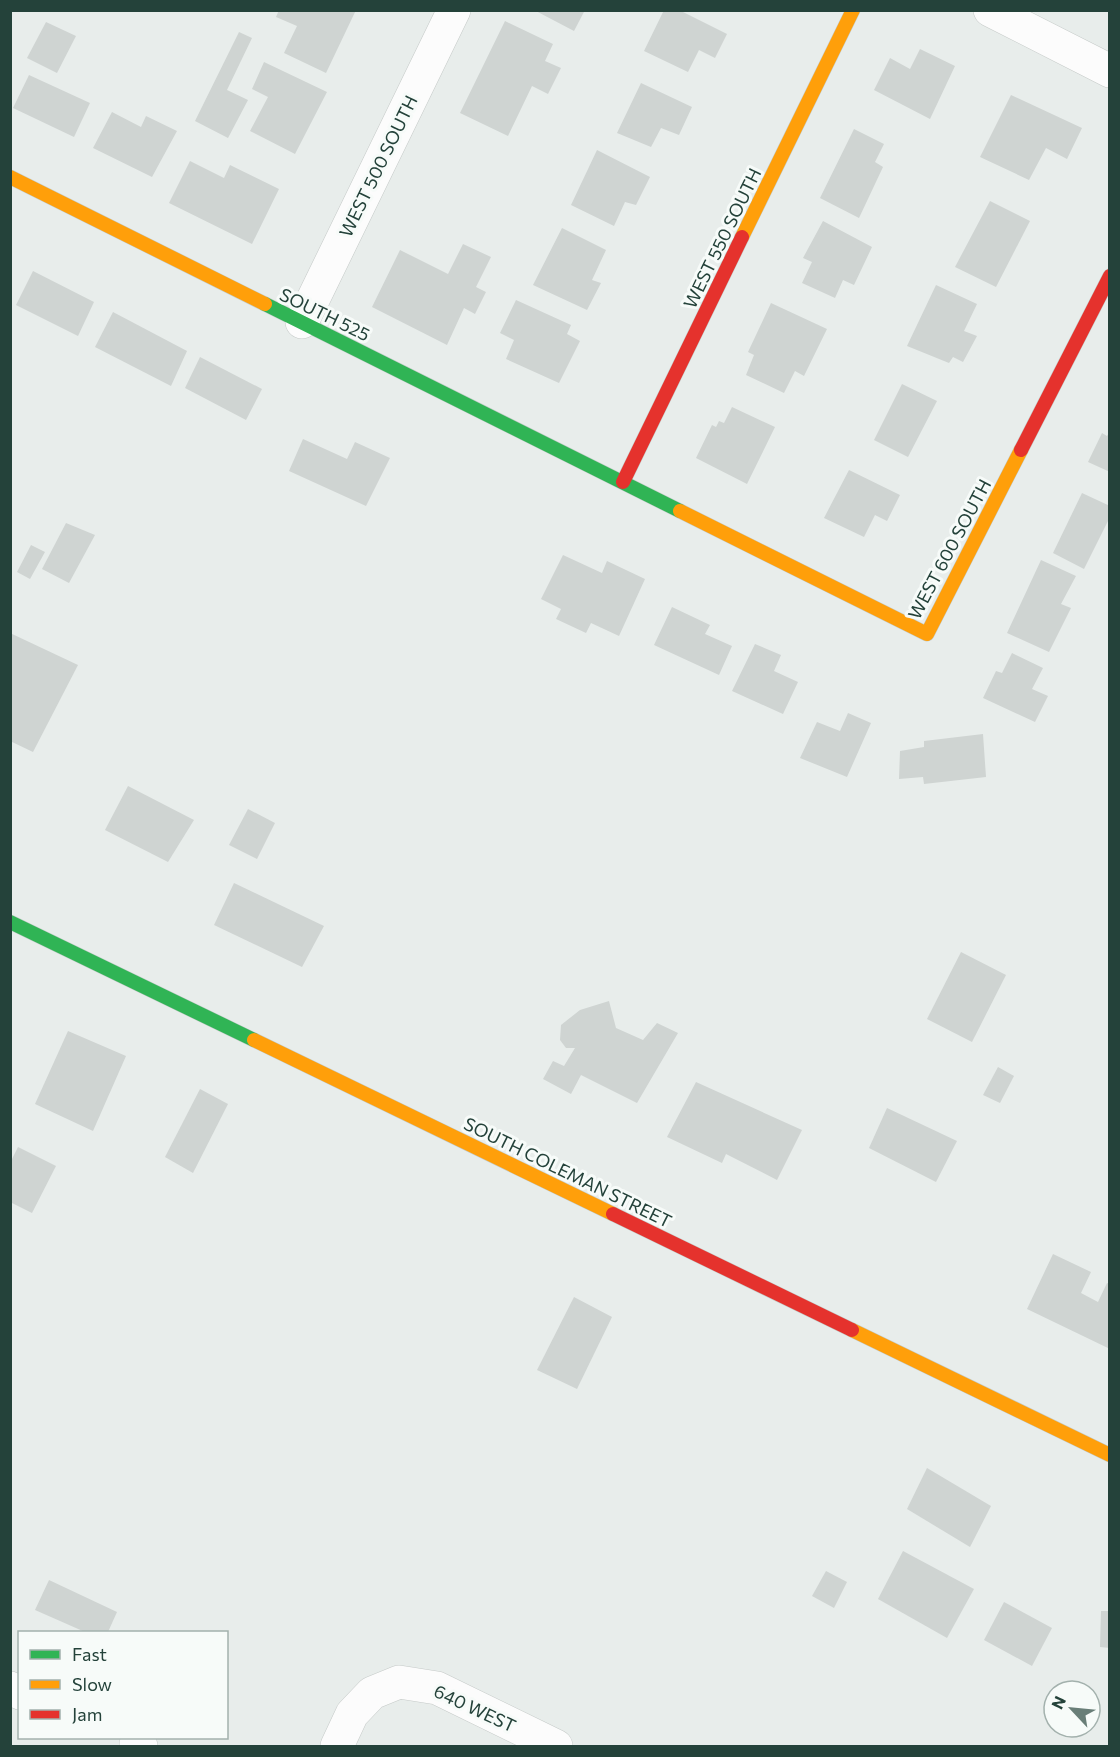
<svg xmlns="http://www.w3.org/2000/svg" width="1120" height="1757" viewBox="0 0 1120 1757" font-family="Commissioner,sans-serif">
<rect width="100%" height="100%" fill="#e8edeb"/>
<g fill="#cfd4d2">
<polygon points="279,10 356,10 326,73 284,53 297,26 276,17"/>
<polygon points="534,10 585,10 574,31"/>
<polygon points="664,10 679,10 727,34 715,58 699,50 688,72 644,51"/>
<polygon points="505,21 553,44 545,61 561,68 548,94 532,86 508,136 460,113"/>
<polygon points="46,22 76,36 57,73 27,58"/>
<polygon points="239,32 252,38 227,90 248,100 228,138 195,121"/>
<polygon points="920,49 955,66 930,119 874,90 890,58 910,69"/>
<polygon points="264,62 327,92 295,154 250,131 268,97 252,89"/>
<polygon points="29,75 90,103 74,137 13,108"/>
<polygon points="641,83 692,107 679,135 661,128 651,147 617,133"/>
<polygon points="1011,95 1082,128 1067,159 1046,148 1029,180 980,157"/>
<polygon points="112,112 141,127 146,116 177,131 152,177 93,148"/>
<polygon points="854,129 884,144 875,162 883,167 859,218 820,198"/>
<polygon points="597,150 650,177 636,205 625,202 614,226 571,205"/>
<polygon points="190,161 224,178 230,165 279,189 252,244 169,203"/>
<polygon points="990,201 1030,221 996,287 955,267"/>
<polygon points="823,221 872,247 854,285 843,280 835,298 802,283 812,262 803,258"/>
<polygon points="562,228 606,250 592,280 601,283 587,310 533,285"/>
<polygon points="463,244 491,257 476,287 486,292 475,314 464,308 447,345 372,307 400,250 448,274"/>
<polygon points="33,271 94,302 78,336 16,305"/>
<polygon points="936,285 977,304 964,331 977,336 963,362 953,357 949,363 907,346"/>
<polygon points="516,300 571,325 567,334 580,341 559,383 506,359 514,340 500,333"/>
<polygon points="771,303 827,329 804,376 795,371 784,393 746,375 754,355 748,352"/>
<polygon points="113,312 187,351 171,386 95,347"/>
<polygon points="200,357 262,389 246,420 185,388"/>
<polygon points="902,384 937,401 908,457 874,440"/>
<polygon points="732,407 775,427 747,484 696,458 712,425 716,427 719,421 724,423"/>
<polygon points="1110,431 1110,472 1088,462 1102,433 1107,436"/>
<polygon points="303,439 347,459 355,442 390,458 366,506 289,471"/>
<polygon points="849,470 900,495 887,521 875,515 864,537 824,518"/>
<polygon points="1082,493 1110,506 1110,517 1084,569 1053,553"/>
<polygon points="66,523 95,535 69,583 42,569"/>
<polygon points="31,545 45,552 30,579 17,572"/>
<polygon points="563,555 602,573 607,561 645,579 619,636 591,623 586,633 556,619 561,609 541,599"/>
<polygon points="1041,560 1076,576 1061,604 1071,608 1049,652 1007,633"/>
<polygon points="672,607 710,625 705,634 732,646 719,675 654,645"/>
<polygon points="10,633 78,665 33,752 10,741"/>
<polygon points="755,644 781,655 774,671 798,682 783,714 732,691"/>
<polygon points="1012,653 1043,668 1032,689 1048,696 1035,722 983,698 996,671 1002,673"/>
<polygon points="848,713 871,723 847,777 800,758 817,722 840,731"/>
<polygon points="983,734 986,777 924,784 923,777 899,779 900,751 924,747 924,741"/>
<polygon points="128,786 194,820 168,862 105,830"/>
<polygon points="248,809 275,823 257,859 229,845"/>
<polygon points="234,883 324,926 302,967 214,925"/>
<polygon points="961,952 1006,975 972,1042 927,1019"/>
<polygon points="609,1001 616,1028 643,1040 657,1023 678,1033 637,1103 581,1075 571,1094 543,1079 553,1061 564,1066 575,1048 566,1048 560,1040 561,1025 580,1010"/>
<polygon points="68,1031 126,1056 93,1131 35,1104"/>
<polygon points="998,1067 1014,1076 1000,1103 983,1095"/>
<polygon points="696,1082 802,1130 777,1180 726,1154 722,1163 667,1137"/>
<polygon points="200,1089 228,1104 193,1173 165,1157"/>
<polygon points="887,1108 957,1141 936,1182 869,1148"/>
<polygon points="18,1147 56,1166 32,1213 10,1202 10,1163"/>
<polygon points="1053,1254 1091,1272 1081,1293 1098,1302 1107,1283 1110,1284 1110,1349 1027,1309"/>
<polygon points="574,1297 612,1317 577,1389 537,1370"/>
<polygon points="927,1468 991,1506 970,1547 907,1509"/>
<polygon points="903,1551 974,1589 947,1638 878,1599"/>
<polygon points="826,1571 847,1582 834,1608 812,1596"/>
<polygon points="49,1580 117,1612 108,1632 85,1632 35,1610"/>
<polygon points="1004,1602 1052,1628 1032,1666 984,1640"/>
<polygon points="1101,1611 1110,1611 1110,1648 1100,1647"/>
</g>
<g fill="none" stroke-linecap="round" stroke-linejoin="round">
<g stroke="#c5cac8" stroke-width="34">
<g id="street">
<polyline points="990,10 1110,71"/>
<polyline points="302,322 454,10"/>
<polyline points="10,1688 20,1693"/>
<polyline points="136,1744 141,1746"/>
<polyline points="337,1746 352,1714 372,1693 399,1682 437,1688 556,1746"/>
</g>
</g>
<g stroke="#c3cbc8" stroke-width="15">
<g id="fast">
<polyline points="265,304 680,511"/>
<polyline points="10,922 254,1040"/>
</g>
</g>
<g stroke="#c3cbc8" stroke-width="15">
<g id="slow">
<polyline points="10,177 265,304"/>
<polyline points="742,237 853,10"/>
<polyline points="680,511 927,634 1021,450"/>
<polyline points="254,1040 613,1214"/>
<polyline points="852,1330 1110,1455"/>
</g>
</g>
<g stroke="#c3cbc8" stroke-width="15">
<g id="jam">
<polyline points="1021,450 1110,276"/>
<polyline points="623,482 742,237"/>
<polyline points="613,1214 852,1330"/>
</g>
</g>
<use href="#street" stroke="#fcfcfc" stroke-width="33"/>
<use href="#fast" stroke="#30b455" stroke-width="14"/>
<use href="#slow" stroke="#ff9f0a" stroke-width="14"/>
<use href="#jam" stroke="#e5322d" stroke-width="14"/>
</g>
<g text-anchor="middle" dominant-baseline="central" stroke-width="6" stroke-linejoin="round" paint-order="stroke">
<g font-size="18" fill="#24423a" stroke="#f7fbf9">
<text transform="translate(378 166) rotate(-64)">WEST 500 SOUTH</text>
<text transform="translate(722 238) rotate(-64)">WEST 550 SOUTH</text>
<text transform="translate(325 314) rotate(26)">SOUTH 525</text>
<text transform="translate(949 549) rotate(-62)">WEST 600 SOUTH</text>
<text transform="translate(568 1172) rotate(26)">SOUTH COLEMAN STREET</text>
<text transform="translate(475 1708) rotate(25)">640 WEST</text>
</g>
</g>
<rect width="1120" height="1757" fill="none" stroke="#24423a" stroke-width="24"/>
<rect x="18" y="1631" width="210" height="108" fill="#f7fbf9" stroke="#a3b1ad" stroke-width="1.5"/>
<rect x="30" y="1650" width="30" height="9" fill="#30b455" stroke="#a3b1ad" stroke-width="1.5"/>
<text x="72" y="1661" font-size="18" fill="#24423a">Fast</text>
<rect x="30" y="1680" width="30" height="9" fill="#ff9f0a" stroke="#a3b1ad" stroke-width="1.5"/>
<text x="72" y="1691" font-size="18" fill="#24423a">Slow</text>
<rect x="30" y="1710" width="30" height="9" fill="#e5322d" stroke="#a3b1ad" stroke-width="1.5"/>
<text x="72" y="1721" font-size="18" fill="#24423a">Jam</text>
<g transform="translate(1072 1709) rotate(296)"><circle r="28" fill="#f7fbf9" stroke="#a3b1ad" stroke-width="1.5"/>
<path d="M0-4.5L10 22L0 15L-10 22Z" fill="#697e78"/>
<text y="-9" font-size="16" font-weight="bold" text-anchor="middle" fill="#24423a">N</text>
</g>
</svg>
